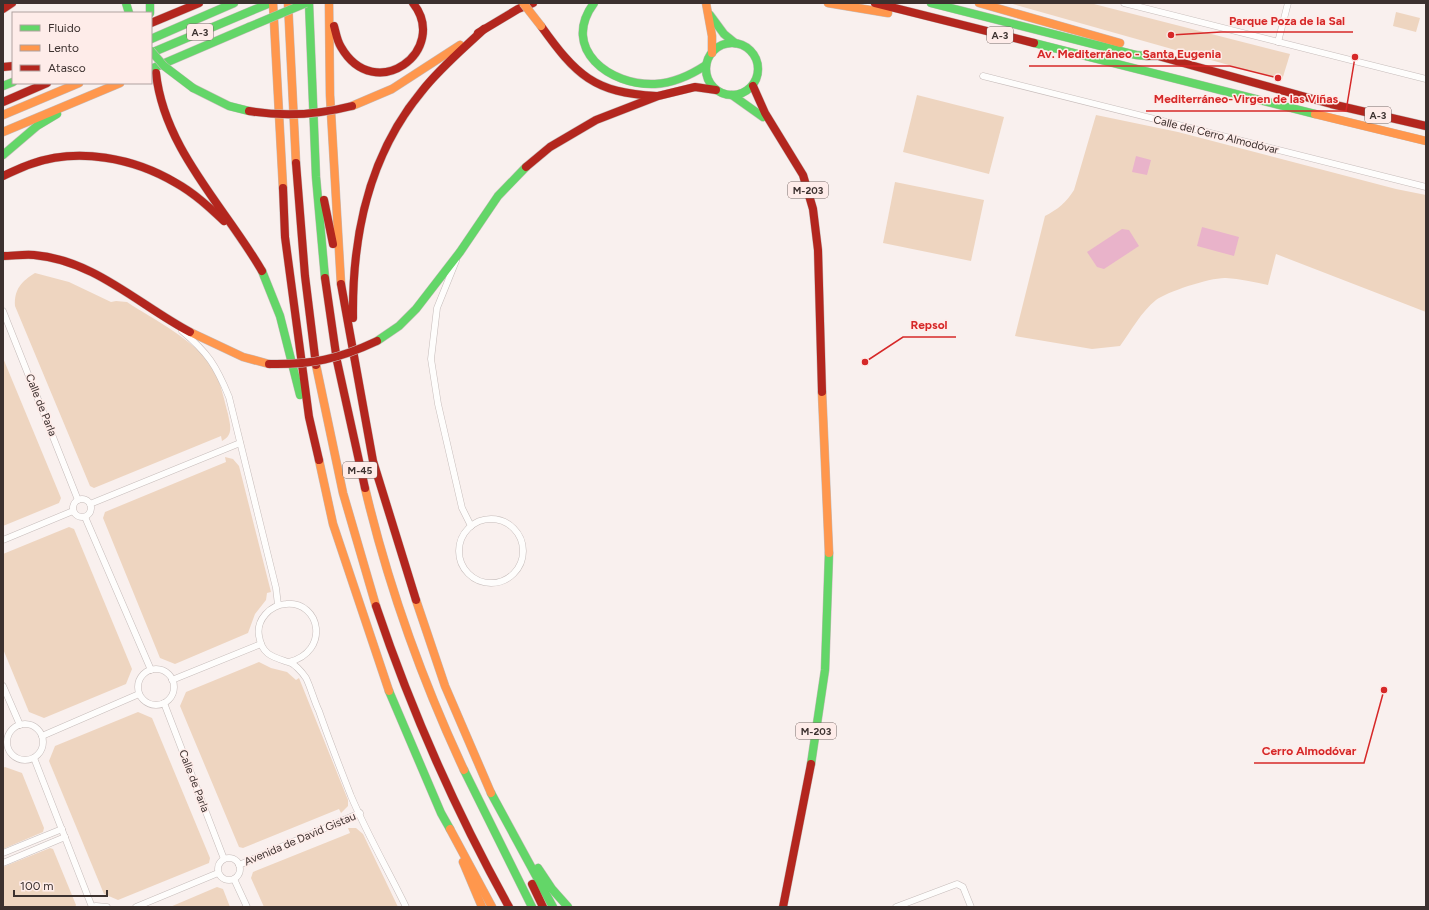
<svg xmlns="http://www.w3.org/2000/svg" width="1429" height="910" viewBox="0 0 1429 910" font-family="Figtree,sans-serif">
<rect width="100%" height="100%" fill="#f9f0ee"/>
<g fill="#eed5c0">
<polygon points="1009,3 1090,3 1290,54 1282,80"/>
<polygon points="1396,12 1420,18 1416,32 1393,26"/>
<polygon points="917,95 1004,117 989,174 903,152"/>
<path d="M1096 115 1178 132 1396 189 1426 195V312L1276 254 1268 285C1254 282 1240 279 1226 278 1212 277 1166 292 1156 300 1141 312 1131 331 1120 346L1092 349 1015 336 1045 216C1058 209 1066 203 1074 190Z"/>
<polygon points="895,182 984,200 971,261 883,243"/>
<path d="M35 273 69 282 111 302 116 301 127 302C154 320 199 342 214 370 221 384 224 399 228 414 230 425 234 435 222 441L221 436 94 488 90 486 15 306C14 289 22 281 35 273Z"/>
<polygon points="3,358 61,498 59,503 3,526"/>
<polygon points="225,457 233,459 239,466 271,592 267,593 266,600 255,614 248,633 175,664 160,658 103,518 105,512 226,462"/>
<polygon points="69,527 74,529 132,669 126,684 44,718 29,712 3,649 3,554"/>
<polygon points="259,662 271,668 287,672 296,680 299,678 348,800 348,806 341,813 339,809 243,848 239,847 180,706 186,692"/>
<polygon points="138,712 152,718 210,858 209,863 118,900 104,894 49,761 55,746"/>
<polygon points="5,767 22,773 44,828 43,832 3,849 3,768"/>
<polygon points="348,828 356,828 363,834 398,907 264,907 251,878 253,872 350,833"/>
<polygon points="50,848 53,849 76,905 75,907 3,907 3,867"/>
<polygon points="217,887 223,889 230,907 170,907"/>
</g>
<g fill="#e9b3ca">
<polygon points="1136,156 1151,160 1147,175 1132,172"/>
<polygon points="1202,227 1239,237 1234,256 1197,246"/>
<polygon points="1122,229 1129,230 1139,246 1104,269 1097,267 1087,252"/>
</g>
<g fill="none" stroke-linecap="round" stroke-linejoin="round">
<g stroke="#c6bcba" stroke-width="7">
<g id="street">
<polyline points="1124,3 1426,79"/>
<polyline points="1278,42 1288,3"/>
<polyline points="983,76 1426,187"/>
<polyline points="456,261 437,308 431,359 438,404 462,508 471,526"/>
<polyline points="3,311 78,500"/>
<path d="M182 331C208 353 216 365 229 397L276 588 278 605"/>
<circle cx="82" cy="508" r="9"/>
<polyline points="90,504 240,443"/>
<polyline points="85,517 151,670"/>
<circle cx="491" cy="551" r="32"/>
<polyline points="3,540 73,511"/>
<path d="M289 662C330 652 321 601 286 604 270 605 256 620 259 636 262 655 273 657 288 662 294 663 302 672 306 678 311 688 314 701 319 711 329 740 340 768 351 796 367 834 388 870 406 907"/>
<circle cx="156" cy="687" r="18"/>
<polyline points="172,680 261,644"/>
<polyline points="3,686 20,725"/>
<polyline points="164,703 224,859"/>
<circle cx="25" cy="742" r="18"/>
<polyline points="42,736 139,694"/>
<polyline points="34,758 92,907"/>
<polyline points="3,853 62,829"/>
<circle cx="229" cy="869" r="11"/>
<polyline points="3,863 65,837"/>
<polyline points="239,865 360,813"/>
<polyline points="234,879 247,907"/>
<polyline points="92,907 96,906 107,907"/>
<polyline points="136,907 218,873"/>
<polyline points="896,907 957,884 963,887 971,907"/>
</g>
</g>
<g stroke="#c6bcba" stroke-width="9">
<g id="fast">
<polyline points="126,3 129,13"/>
<polyline points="150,3 150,13"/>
<polyline points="309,3 316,177 325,278"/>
<path d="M594 3C560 49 610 86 655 84 674 83 691 75 706 65"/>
<polyline points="931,3 1136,55 1147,56"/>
<polyline points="710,15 724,34 735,43"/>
<polyline points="151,39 234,3"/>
<circle cx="732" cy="69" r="26"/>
<polyline points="1034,43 1315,114"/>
<polyline points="151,53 270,3"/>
<polyline points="151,69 249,27"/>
<polyline points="3,86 13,82"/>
<polyline points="193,88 229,106 249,111"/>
<polyline points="732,95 763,117"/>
<polyline points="3,155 37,126 57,114"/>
<polyline points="262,271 280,316 300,395"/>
<polyline points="377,341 399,326 416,309 460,252 498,196 526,167"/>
<polyline points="389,691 441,813 450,829"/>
<polyline points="811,764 825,670 829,553"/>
<polyline points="464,770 532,907"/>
<polyline points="491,793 553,907"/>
<polyline points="538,868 552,889 568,907"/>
</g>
</g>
<g stroke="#c6bcba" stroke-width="9">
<g id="slow">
<polyline points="273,3 283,188"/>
<polyline points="288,3 296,163"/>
<polyline points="329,3 330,95 341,284"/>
<polyline points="706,3 712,36 712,53"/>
<polyline points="828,3 888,13"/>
<polyline points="979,3 1120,43"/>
<polyline points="352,106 392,89 460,45"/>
<polyline points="1315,114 1426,141"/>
<polyline points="3,115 79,83"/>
<polyline points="3,132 120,83"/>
<polyline points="190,332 243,357 269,364"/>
<polyline points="316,365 343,493 376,606"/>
<polyline points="822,392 829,553"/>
<polyline points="319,460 333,524 389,691"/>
<path d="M365 488C388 585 422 680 464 770"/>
<polyline points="416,600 445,686 491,793"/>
<polyline points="450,829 492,907"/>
<polyline points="463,862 482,907"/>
</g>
</g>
<g stroke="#c6bcba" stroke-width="9">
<g id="jam">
<polyline points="875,3 1034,43"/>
<polyline points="3,9 12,3"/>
<polyline points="151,23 199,3"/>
<path d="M334 26C336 33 337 41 341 47 375 106 450 50 413 3"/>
<path d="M541 26C576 75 594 93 656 96"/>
<polyline points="478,33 518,9 533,3"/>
<polyline points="1147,56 1158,56 1331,104 1426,126"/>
<polyline points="3,67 13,66"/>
<path d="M156 73C164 149 225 207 262 271"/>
<polyline points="753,86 765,113 803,175 813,209 818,250 822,392"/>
<polyline points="3,102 47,83"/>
<polyline points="296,163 305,276 316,365"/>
<polyline points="526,167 550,147 596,120 658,96 695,87 716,90"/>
<path d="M3 176C12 172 22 167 31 164 78 147 134 158 176 183 194 193 209 207 224 221"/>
<polyline points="283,188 285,237 309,417 319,460"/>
<polyline points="324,200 333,244"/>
<path d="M3 256C13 256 24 254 34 255 94 260 139 305 190 332"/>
<polyline points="325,278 337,361 365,488"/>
<polyline points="341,284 373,461 416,600"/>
<path d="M353 318C352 236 368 156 422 91 440 68 463 49 484 29"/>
<path d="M376 606C412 713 454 808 509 907"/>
<polyline points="532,884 543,907"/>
<polyline points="783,907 811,764"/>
</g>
</g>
<use href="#street" stroke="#fefdfc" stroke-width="6"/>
<use href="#fast" stroke="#63d668" stroke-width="8"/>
<use href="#slow" stroke="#ff974d" stroke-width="8"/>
<use href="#jam" stroke="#b3261e" stroke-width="8"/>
<g stroke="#c6bcba" stroke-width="9" stroke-linecap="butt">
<g id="fast-bridge">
<polyline points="249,27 306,3"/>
<polyline points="151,51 164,66 193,88"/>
</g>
</g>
<g stroke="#c6bcba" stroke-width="9" stroke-linecap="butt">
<polyline id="slow-bridge" points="523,3 541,26"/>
</g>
<g stroke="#c6bcba" stroke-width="9" stroke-linecap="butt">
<g id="jam-bridge">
<path d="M249 111C284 117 317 115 352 106"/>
<path d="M269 364C311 365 339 359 377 341"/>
</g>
</g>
<use href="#fast-bridge" stroke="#63d668" stroke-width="8"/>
<use href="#slow-bridge" stroke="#ff974d" stroke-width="8"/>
<use href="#jam-bridge" stroke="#b3261e" stroke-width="8"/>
</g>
<g text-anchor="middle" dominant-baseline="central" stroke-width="3" stroke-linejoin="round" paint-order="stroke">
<g fill="#feece9" stroke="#766967" stroke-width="1">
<rect x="187" y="24" width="26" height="16" rx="3"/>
<rect x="987" y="27" width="26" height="16" rx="3"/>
<rect x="1365" y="107" width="26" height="16" rx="3"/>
<rect x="788" y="182" width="40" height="16" rx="3"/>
<rect x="343" y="462" width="34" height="16" rx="3"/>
<rect x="796" y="723" width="40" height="16" rx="3"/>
</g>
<g font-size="10" font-weight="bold" fill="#3c312f">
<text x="200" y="32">A-3</text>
<text x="1000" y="35">A-3</text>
<text x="1378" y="115">A-3</text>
<text x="808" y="190">M-203</text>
<text x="360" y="470">M-45</text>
<text x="816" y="731">M-203</text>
</g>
<g font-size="11" fill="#3c312f" stroke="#feece9">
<text transform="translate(1216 135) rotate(14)">Calle del Cerro Almodóvar</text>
<text transform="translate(41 405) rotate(68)">Calle de Parla</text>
<text transform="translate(194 781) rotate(69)">Calle de Parla</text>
<text transform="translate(300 839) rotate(-23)">Avenida de David Gistau</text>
</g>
</g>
<path fill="none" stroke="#d62828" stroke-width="1.5" d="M1171 35L1221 32H1353M1278 78L1230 66H1029M1355 57L1346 111H1146M865 362L903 337H956M1384 690L1364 763H1254"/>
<g fill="#d62828" stroke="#feece9" stroke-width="1.5">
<circle cx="1171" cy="35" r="4"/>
<circle cx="1278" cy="78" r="4"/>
<circle cx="1355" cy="57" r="4"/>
<circle cx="865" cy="362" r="4"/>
<circle cx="1384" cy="690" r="4"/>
</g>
<g font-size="12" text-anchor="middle" font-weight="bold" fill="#d62828" stroke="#feece9" stroke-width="3" stroke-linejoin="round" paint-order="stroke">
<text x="1287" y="25">Parque Poza de la Sal</text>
<text x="1129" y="58">Av. Mediterráneo - Santa Eugenia</text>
<text x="1246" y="103">Mediterráneo-Virgen de las Viñas</text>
<text x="929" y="329">Repsol</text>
<text x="1309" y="755">Cerro Almodóvar</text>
</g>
<rect width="1429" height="910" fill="none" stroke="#3c312f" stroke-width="8"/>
<rect x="12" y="12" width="140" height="72" fill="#feece9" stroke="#b0a19f"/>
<rect x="20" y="25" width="20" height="6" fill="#63d668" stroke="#b0a19f"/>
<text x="48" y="32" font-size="12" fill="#3c312f">Fluido</text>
<rect x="20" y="45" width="20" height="6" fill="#ff974d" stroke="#b0a19f"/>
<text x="48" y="52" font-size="12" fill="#3c312f">Lento</text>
<rect x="20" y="65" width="20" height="6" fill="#b3261e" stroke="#b0a19f"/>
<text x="48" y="72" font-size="12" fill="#3c312f">Atasco</text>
<path d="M14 890v6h93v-6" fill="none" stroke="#3c312f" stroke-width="2"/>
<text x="20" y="890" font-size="12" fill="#3c312f" stroke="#feece9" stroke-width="3" paint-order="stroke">100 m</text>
</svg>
